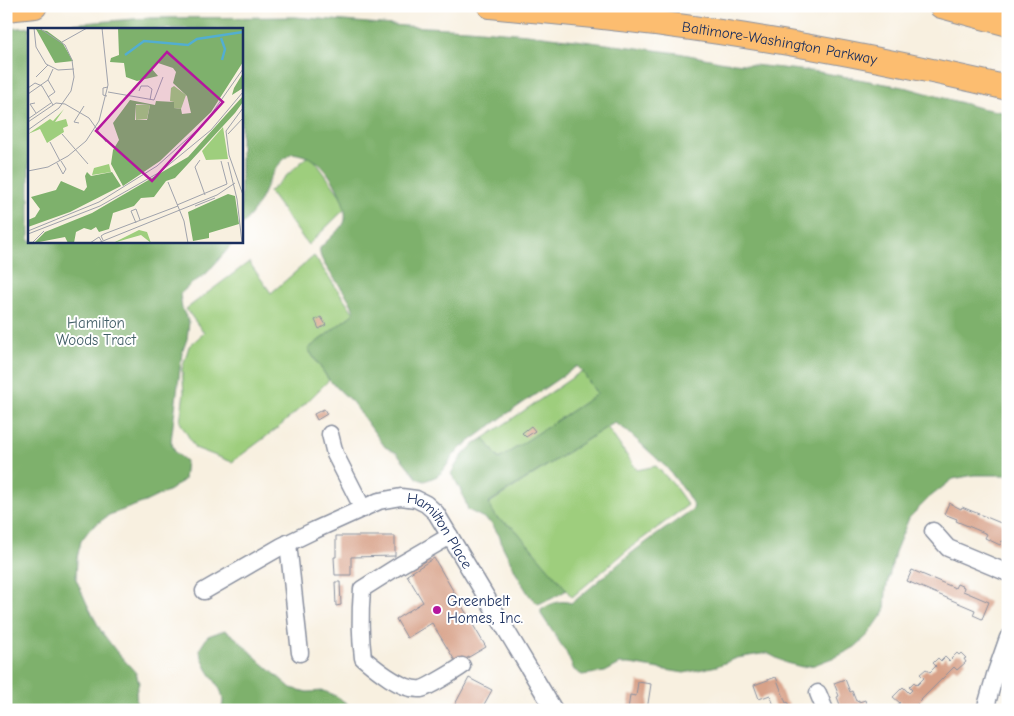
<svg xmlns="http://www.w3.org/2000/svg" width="1014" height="716" viewBox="0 0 1014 716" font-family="'Comic Neue',sans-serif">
<rect width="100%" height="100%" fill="#fff"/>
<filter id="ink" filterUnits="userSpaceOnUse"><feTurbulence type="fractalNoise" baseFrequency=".02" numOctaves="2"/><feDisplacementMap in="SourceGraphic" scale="10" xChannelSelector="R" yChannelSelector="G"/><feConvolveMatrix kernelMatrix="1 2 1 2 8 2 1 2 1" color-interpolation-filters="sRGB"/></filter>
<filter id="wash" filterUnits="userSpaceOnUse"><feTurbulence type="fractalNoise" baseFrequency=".0096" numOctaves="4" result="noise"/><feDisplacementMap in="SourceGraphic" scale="20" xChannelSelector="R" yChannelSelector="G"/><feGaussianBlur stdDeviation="1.12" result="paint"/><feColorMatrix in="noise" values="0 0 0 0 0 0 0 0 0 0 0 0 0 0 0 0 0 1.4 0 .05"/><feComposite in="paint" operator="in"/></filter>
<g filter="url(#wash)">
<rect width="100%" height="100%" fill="#f8f0e0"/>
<g fill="#9ece7d" stroke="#5c7e6e">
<polygon points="310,154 348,206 308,245 269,192"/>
<polygon points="314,256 354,313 308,349 329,380 307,402 279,427 232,462 195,448 180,422 184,392 182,369 189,346 204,333 186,309 249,262 271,293"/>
<polygon points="582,371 597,394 499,459 484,438"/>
<polygon points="607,427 637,470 656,466 673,484 688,505 630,548 572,597 515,529 497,518 488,504"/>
</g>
<g fill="#7eb16c" stroke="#4c7065">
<path d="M295 17 405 26 468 29 527 34 678 53 725 62 819 72 908 88 980 108 1008 113V475H974L953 479 930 497 909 518 895 552 886 589 885 611 868 635 855 647 840 655 814 665 802 667 786 663 767 653 737 658 717 666 684 673 630 664H620L605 672 582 675 574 670 566 652 541 614V610C550 604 560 599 571 603L577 599 634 551 693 509 694 506 685 491 667 468 626 430 615 423 607 427 488 503 497 518 515 529 567 590 551 599 538 604 529 595 521 582 502 545 500 537 492 524 484 518 468 510C464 496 459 485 451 474 460 457 467 448 484 438L499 459 597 394 582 371 577 366 504 416 477 436 462 447 453 456 443 471 437 476 425 481 418 479 397 453 385 447 353 403 329 380 308 349 354 313C352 293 316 264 320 248 324 243 342 228 344 223 351 207 328 167 314 160 307 156 299 154 292 153 271 167 269 184 258 204 254 212 247 219 241 226V29H29V241H235L206 274 191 284 180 294 182 309 189 322 187 339 182 353 171 441 175 452 186 461 184 480 170 490 145 502 109 515 90 529 81 541 77 558 76 579 87 604 101 631 116 651 136 673 139 683 136 692 137 710H6V29L147 18Z"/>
<path d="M225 630 236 638 262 663 291 688 307 692 324 691 338 697 355 710H221C228 694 215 683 207 669 204 663 202 657 199 650L208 636Z"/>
</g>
<g id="blocks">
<g fill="#d8a289">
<polygon points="321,317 326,325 319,329 315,320"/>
<polygon points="324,409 327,414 317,420 314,414"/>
<polygon points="531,426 535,431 526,437 522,433"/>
<polygon points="949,503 961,509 962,507 1008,526 1008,543 1002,541 1000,545 985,538 987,534 956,521 957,519 944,514"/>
<polygon points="336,536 395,536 395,556 351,557 351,575 335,575 334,557 336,557"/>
<polygon points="434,558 486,647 457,664 432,623 407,638 396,619 423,602 407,575"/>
<polygon points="912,570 955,588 957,584 964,587 963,591 989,602 982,619 973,615 975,610 907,581"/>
<polygon points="335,582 340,582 341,605 336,606"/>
<polygon points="957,653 959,655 961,653 966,658 964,659 966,662 957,670 954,667 911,710 900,710 896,706 900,703 893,697 903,687 909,693 912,690 909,687 914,682 917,685 924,678 920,674 926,669 930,672 936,666 933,663 938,658 941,661 945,657 949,661"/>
<polygon points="776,677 786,703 788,702 790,710 771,710 775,708 770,695 759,699 754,685"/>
<polygon points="469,678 492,690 481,710 452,710"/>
<polygon points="845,679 850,692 852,691 856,701 859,700 859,702 865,700 867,707 861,710 842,710 837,697 839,696 834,683"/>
<polygon points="638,682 651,684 647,710 628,710 630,695 636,696"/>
</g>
</g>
</g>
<g filter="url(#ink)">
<use href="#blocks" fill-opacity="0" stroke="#8a909f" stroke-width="1"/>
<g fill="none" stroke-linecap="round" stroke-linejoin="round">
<g stroke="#8a909f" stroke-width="19">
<g id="minor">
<polyline points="330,434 335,454 363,509"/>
<polyline points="933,531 948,548 1008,573"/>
<path d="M450 536 400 565 362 589C360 613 360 635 363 658 376 669 402 691 421 689 427 688 455 671 462 666"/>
<polyline points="288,543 300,653"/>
<path id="s1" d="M204 591 282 546 315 530 379 501 401 497 416 499 426 504 436 513 554 710"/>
<polyline points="818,693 825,710"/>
<polyline points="985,710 995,675 1008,638"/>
</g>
</g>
<g stroke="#8a909f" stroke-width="26">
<g id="highway">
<path id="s2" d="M490 6C550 12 610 17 670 25 784 40 896 62 1008 88"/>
<polyline points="941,6 1008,24"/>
<polyline points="6,9 35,6"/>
</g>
</g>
<use href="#minor" stroke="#fff" stroke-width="16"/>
<use href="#highway" stroke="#fcbd6f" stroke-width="24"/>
</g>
</g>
<circle fill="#b5179e" stroke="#fff" stroke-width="2" cx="437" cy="610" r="5"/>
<g text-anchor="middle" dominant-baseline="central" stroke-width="4" stroke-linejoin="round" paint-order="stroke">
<g font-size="15" fill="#1b2f5e" stroke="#fff">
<text stroke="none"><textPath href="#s2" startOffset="292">Baltimore-Washington Parkway</textPath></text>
<text stroke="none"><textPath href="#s1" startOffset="274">Hamilton Place</textPath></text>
</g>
<g font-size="15" fill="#425f67" stroke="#fff">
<text x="96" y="323">Hamilton<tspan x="96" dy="17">Woods Tract</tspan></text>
</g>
<g font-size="15" fill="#1b2f5e" stroke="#fff" text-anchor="start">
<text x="447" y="601">Greenbelt<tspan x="447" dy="17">Homes, Inc.</tspan></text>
</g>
</g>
<g transform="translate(28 28)">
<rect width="215" height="215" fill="#f8f0e0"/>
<path d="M146 58 158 67 153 81 146 80V74L142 73 143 60ZM108 77H122L119 91 108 92ZM36 81 27 94 38 91 40 98 35 100 36 104 19 115 12 101 0 106 22 91 25 93ZM195 99 200 131 178 132 174 123ZM81 136 83 144 64 147 66 140ZM111 202 119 204 123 215 113 207 85 215Z" fill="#9ece7d"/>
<path d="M90 0H215V34L183 84 132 133 95 158 83 136 85 122 91 112 85 95 102 72 127 77 128 73 146 74V80L153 81 154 86 163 85 159 68 145 55 148 44 145 40 130 35 124 41 130 48 109 53 98 49 96 35 82 34 83 30 91 27ZM108 76 122 77 119 92H107ZM8 1 19 3 34 14 45 33 27 35ZM215 45V60L204 67 206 60ZM215 68V74L207 85 147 150 138 153 126 169 113 170 106 178 85 185 81 201 71 204 68 199 63 202 56 200 48 204 46 215H40L37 209 6 215 17 204 64 185 160 129ZM59 144 63 148 84 144 93 158 42 184 0 199V192L7 189 12 181 3 169 28 162 33 153 56 163 59 159 57 148ZM200 166 207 168 211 196 181 205V210L165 213 160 184Z" fill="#7eb16c" fill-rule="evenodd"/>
<path fill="none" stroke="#53aed0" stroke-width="2.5" d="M193 10 197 21 194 32M97 27 116 13 160 17 169 11 215 4"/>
<path fill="none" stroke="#a0a3ac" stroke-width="1" d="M6 0 8 19 18 36 30 42 46 41M34 14 59 0M8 49 20 37M20 52 27 64 20 69M0 60 7 55 14 58 25 77M111 63 113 58H120L124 61 122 72M80 64 126 72 135 49M0 66 20 52 25 41M79 68 75 67V60L80 59M7 75 2 76 8 85M215 80 198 103 201 127 215 167M0 91 23 75M0 94 28 75 37 76 61 90 78 114M51 95 46 94 56 78M0 102 31 80 43 63 46 49 44 32 37 17 11 0M34 106 60 136M200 106 215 90M22 114 32 133M172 132 167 139 177 167M200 134 209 171 214 215M29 135 35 146 38 141 33 133M0 143 20 139 40 128 58 113 71 93 80 57 74 0M140 154 156 193 160 215M149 177 199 156 193 133M167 178 187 170M108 195 103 183 108 181 112 192M0 203 71 174 129 138 177 95 215 41M0 206 72 178 132 144 183 102 215 64M75 212 73 208 76 206 150 178M4 215 16 203M62 215 71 209 74 214M70 215 189 167 207 155"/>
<path fill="#b5179e" fill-opacity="0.15" stroke="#b5179e" stroke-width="2.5" d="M139 24 195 74 124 153 68 103Z"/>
<rect width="215" height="215" fill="none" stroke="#1b2f5e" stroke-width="2.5"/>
</g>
<rect width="1014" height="716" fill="none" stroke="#fff" stroke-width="25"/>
</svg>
